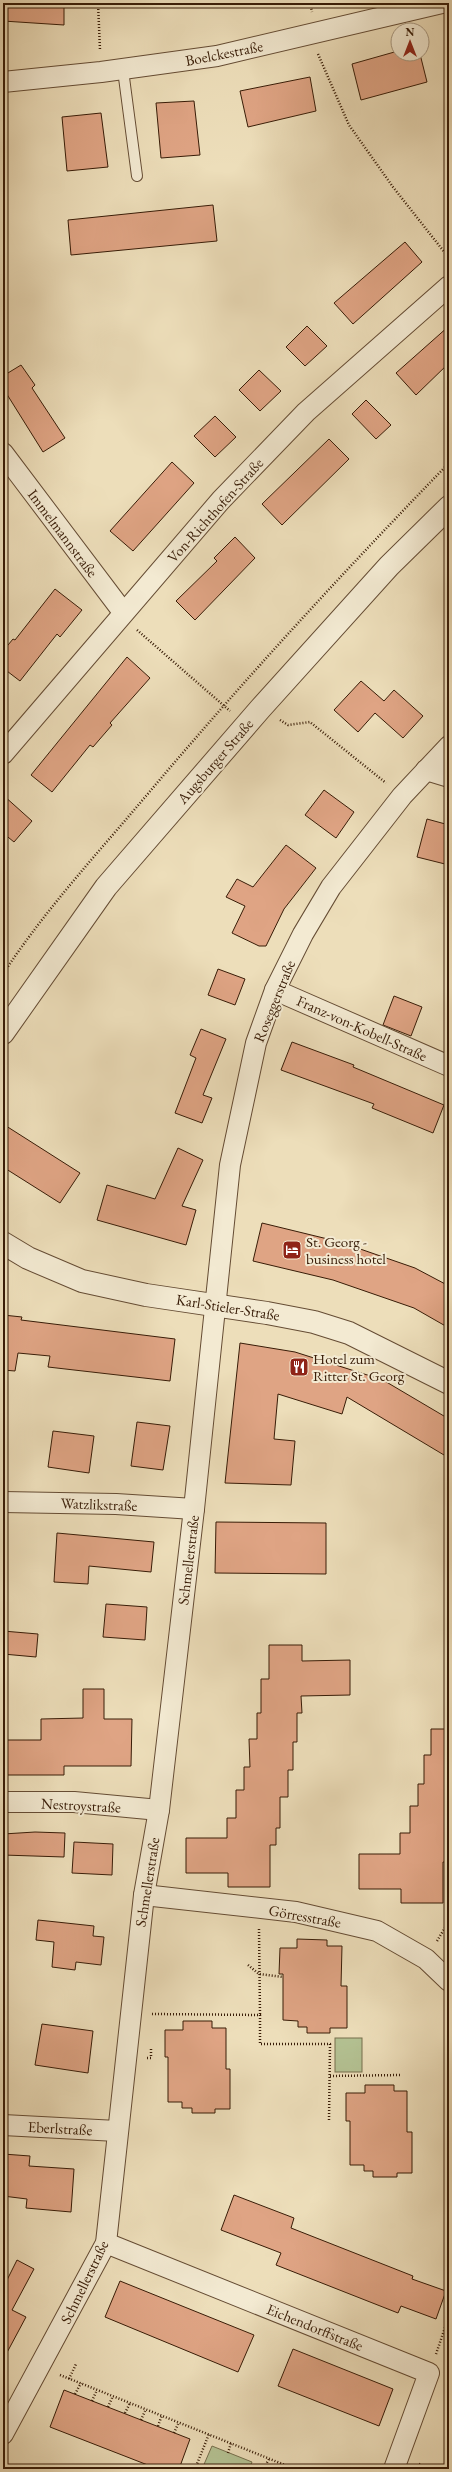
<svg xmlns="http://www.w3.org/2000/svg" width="452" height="2472" viewBox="0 0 452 2472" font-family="'EB Garamond',serif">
<rect width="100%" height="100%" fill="#eddeba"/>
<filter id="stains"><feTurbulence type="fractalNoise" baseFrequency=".005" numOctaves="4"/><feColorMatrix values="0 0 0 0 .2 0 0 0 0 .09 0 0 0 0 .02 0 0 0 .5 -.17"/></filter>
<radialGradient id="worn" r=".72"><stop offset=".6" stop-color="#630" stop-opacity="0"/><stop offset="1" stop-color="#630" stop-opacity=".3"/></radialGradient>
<g fill="#b4c293" stroke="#766f4d">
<rect x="335" y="2038" width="27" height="34"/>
<polygon points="212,2446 252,2462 249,2469 202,2469"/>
</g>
<g fill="#dfa484" stroke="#381c07">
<polygon points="3,3 64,3 64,25 3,21"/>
<polygon points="398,51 398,54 420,54 427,82 361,100 352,64"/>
<polygon points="310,77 316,111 248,127 240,91"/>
<polygon points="194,101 200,155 161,158 156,103"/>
<polygon points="101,113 108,167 67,171 62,117"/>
<polygon points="213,205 217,241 71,255 68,220"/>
<polygon points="405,242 422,262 353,324 334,303"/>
<polygon points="307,326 327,346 305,366 286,347"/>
<polygon points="449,326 449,363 416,395 396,373"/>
<polygon points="21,365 35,385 32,388 65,438 43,452 3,388 3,376"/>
<polygon points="259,370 281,391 260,411 239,390"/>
<polygon points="366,400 391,425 376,439 352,414"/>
<polygon points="215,416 236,437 215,457 194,436"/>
<polygon points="329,439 349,459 282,525 262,504"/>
<polygon points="172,462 194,483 133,551 110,531"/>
<polygon points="235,537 255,558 195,620 176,601 217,561 214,558"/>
<polygon points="55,589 82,610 60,637 57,634 20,681 3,668 3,651 13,639 15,640"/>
<polygon points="127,657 150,678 110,723 112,725 93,747 90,745 52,792 31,775"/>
<polygon points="361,681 384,701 394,690 423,716 403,738 375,713 358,732 334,710"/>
<polygon points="324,790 354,812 336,838 305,815"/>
<polygon points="3,795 32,821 14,842 3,833"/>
<polygon points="427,819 449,825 449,865 417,857"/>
<polygon points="286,845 316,868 284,909 266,946 259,946 232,933 245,906 226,897 237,879 253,887"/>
<polygon points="218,969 245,979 235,1005 208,995"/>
<polygon points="394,996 422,1007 411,1036 383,1025"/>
<polygon points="201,1029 226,1039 203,1095 212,1098 202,1123 175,1113 196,1058 190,1055"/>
<polygon points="292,1042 354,1065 353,1067 444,1105 433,1133 372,1108 374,1104 281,1070"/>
<polygon points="3,1124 80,1173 60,1203 3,1167"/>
<polygon points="178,1148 203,1160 182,1206 196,1210 186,1245 97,1220 107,1185 155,1199"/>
<polygon points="262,1223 340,1242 415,1268 449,1286 449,1328 414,1308 333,1280 253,1261"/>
<polygon points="3,1315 22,1317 21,1320 175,1339 170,1381 48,1367 50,1356 18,1353 15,1371 3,1370"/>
<polygon points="240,1343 295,1352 383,1380 449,1419 449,1458 347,1397 342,1414 278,1394 274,1439 295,1441 291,1485 225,1483"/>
<polygon points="137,1422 170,1426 163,1470 131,1466"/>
<polygon points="53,1431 94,1436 89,1473 48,1467"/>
<polygon points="216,1522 326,1523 326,1574 215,1573"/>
<polygon points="57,1533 154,1542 151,1572 89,1566 88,1584 54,1582"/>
<polygon points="106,1604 147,1607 145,1640 103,1637"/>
<polygon points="3,1631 38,1634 36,1657 3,1654"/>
<polygon points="269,1645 302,1645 302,1661 350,1660 350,1695 301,1696 302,1713 297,1713 297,1742 293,1742 293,1770 288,1770 288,1797 280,1797 280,1828 276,1828 276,1845 270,1845 270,1887 228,1887 228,1873 186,1873 186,1838 227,1838 227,1818 236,1818 236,1790 244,1790 244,1767 250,1767 249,1739 257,1739 257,1713 261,1713 261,1679 269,1679"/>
<polygon points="83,1689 104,1689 104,1719 132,1719 131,1766 64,1766 64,1775 3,1775 3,1740 41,1740 41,1719 83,1718"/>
<polygon points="431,1729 449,1729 449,1862 443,1862 443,1903 401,1903 401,1889 359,1889 359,1854 400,1854 400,1833 410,1833 410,1806 418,1806 418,1784 424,1784 424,1755 431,1755"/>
<polygon points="35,1832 65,1833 64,1857 3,1855 3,1834"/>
<polygon points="74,1842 113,1844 112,1875 72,1873"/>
<polygon points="38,1920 94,1926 93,1936 104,1937 101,1965 76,1962 75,1970 52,1967 54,1942 36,1940"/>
<polygon points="297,1939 327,1940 327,1946 342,1946 341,1986 347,1986 347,2028 330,2028 330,2033 307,2033 307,2027 298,2027 298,2021 283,2020 283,1974 279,1974 280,1948 297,1948"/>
<polygon points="183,2021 212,2021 212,2028 226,2028 226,2069 230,2069 230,2109 215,2109 215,2113 192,2113 192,2108 182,2108 182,2102 168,2102 168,2057 165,2057 165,2030 183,2030"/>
<polygon points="42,2024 93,2031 88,2073 35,2065"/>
<polygon points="365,2085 394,2085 394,2091 407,2091 407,2132 412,2132 412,2173 397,2173 397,2177 373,2177 373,2171 364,2171 364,2165 350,2165 350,2121 346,2121 346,2093 365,2093"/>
<polygon points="3,2154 30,2156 29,2166 74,2169 71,2212 26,2208 27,2199 3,2196"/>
<polygon points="234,2195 294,2218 291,2228 413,2276 412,2279 446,2291 436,2319 401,2306 398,2313 276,2265 281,2253 221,2230"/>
<polygon points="17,2260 34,2269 12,2310 26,2317 3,2360 3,2288"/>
<polygon points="120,2281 254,2335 238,2372 105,2317"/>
<polygon points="293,2349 393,2389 379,2426 278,2386"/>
<polygon points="64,2390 190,2439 179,2469 158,2469 50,2427"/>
</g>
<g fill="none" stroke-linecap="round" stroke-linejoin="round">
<g stroke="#654c34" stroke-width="12">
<polyline id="service" points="123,70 137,176"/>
</g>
<g stroke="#654c34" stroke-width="22">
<g id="minor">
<polyline points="3,82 101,72 217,56 442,3"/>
<polyline points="3,453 123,612"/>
<polyline points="3,754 221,500 306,412 449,286"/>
<polyline points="426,770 449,777"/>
<polyline points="275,990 449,1066"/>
<polyline points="3,1502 116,1504 194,1509"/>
<polyline points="3,1802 74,1802 159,1810"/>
<polyline points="144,1895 296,1912 377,1931 426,1959 449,1981"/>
<polyline points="3,2125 117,2131"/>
<polyline points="106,2243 429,2373 394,2469"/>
<polyline points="3,2434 106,2243 144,1895 159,1810 194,1509 230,1165 256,1043 275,990 303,934 331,887 402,796 449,746"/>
</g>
</g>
<g stroke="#654c34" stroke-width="24">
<g id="tertiary">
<polyline points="3,1033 106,887 260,709 389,566 449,507"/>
<polyline points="3,1243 28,1258 82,1281 146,1295 267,1313 314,1322 349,1333 449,1383"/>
</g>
</g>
<g stroke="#381c07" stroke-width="2.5" stroke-dasharray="1 2" stroke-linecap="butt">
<polyline points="98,3 100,50"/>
<polyline points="310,3 312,12"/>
<polyline points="318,54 349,125 393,187 449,258"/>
<polyline points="137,630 230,711"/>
<polyline points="280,720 288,725 310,722 386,783"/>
<path d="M3 974C45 910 97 854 146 796 243 681 344 571 449 463"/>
<polyline points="259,1929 260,2015"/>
<polyline points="437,1941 449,1921"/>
<polyline points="248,1965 259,1974 283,1977"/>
<polyline points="152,2014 260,2015 260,2044 330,2044 329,2120"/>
<polyline points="147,2058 151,2058 151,2047"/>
<polyline points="330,2076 401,2075"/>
<polyline points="436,2354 449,2316"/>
<polyline points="60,2375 295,2469"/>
<polyline points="69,2379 76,2364"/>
<polyline points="75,2394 81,2383"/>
<polyline points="92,2401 97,2390"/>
<polyline points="108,2407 113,2396"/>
<polyline points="125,2413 130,2403"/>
<polyline points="141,2420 146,2409"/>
<polyline points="158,2426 162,2415"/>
<polyline points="174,2433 179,2422"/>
<polyline points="228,2453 231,2443"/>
<polyline points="3,2463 19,2469"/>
<polyline points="419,2464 432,2469"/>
<polyline points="264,2468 269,2459"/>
<polyline points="195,2469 209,2434"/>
</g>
<use href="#service" stroke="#f3ead2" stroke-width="10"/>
<use href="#minor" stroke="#f3ead2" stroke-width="20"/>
<use href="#tertiary" stroke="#f3ead2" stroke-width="22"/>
</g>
<defs>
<g id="hotel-square" transform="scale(1)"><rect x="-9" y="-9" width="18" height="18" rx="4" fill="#8f2418" stroke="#f3ead2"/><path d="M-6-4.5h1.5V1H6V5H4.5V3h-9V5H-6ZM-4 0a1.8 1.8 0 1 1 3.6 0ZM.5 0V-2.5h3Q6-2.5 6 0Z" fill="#fff"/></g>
<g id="restaurant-square" transform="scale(1)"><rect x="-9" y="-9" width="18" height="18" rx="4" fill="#8f2418" stroke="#f3ead2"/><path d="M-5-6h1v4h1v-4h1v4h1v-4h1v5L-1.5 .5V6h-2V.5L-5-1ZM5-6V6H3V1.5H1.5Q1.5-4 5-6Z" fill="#fff"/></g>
</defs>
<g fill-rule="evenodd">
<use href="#hotel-square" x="292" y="1250"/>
<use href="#restaurant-square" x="299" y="1367"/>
</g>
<g text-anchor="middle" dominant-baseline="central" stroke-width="4" stroke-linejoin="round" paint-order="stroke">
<g font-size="15" fill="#381c07" stroke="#f3ead2">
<text transform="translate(224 53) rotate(-11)">Boelckestraße</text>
<text transform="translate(215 510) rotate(-48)">Von-Richthofen-Straße</text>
<text transform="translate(63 533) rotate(53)">Immelmannstraße</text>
<text transform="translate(215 761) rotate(-49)">Augsburger Straße</text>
<text transform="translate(274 1001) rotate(-68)">Roseggerstraße</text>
<text transform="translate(362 1028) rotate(24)">Franz-von-Kobell-Straße</text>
<text transform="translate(228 1307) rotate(9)">Karl-Stieler-Straße</text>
<text transform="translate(99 1504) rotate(2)">Watzlikstraße</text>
<text transform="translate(188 1560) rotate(-83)">Schmellerstraße</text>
<text transform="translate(81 1805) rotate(3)">Nestroystraße</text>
<text transform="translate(147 1882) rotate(-81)">Schmellerstraße</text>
<text transform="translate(305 1916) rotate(10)">Görresstraße</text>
<text transform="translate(60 2128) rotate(3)">Eberlstraße</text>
<text transform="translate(84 2282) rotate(-64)">Schmellerstraße</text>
<text transform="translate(315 2327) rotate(22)">Eichendorffstraße</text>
</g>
<g font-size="15" fill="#381c07" stroke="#f3ead2" text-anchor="start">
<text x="306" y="1241">St. Georg -<tspan x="306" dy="17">business hotel</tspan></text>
<text x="313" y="1358">Hotel zum<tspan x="313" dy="17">Ritter St. Georg</tspan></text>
</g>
</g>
<rect width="452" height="2472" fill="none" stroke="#eddeba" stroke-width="16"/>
<rect x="4" y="4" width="444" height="2464" fill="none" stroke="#381c07" stroke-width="2"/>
<rect x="8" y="8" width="436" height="2456" fill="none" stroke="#381c07"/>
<g transform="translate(410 42)"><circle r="19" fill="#f3ead2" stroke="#a89881"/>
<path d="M0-3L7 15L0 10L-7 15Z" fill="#8f2418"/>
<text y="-6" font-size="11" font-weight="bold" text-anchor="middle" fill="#381c07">N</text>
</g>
<rect width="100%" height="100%" filter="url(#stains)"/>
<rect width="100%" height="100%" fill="url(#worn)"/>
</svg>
